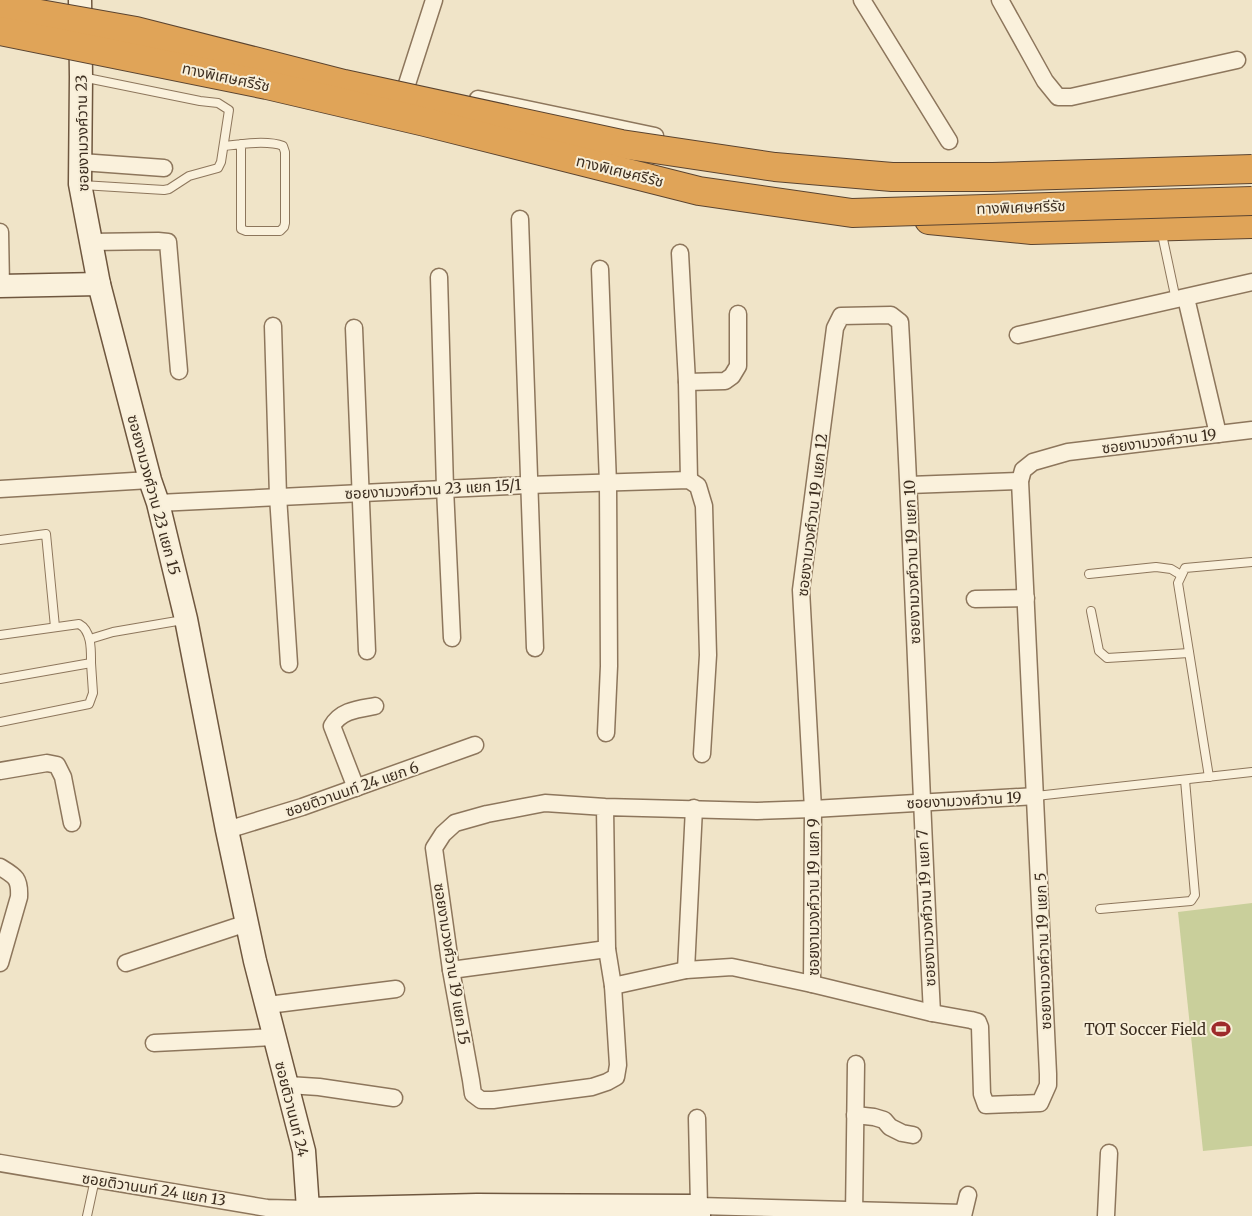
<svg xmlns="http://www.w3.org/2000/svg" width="1252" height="1216" viewBox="0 0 1252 1216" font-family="Merriweather,'Noto Sans Thai',serif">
<rect width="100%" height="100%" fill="#f0e4c8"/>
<polygon fill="#c9cf9b" points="1252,903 1252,1146 1203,1151 1178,912"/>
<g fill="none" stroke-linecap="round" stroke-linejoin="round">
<g stroke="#8d765c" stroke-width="10">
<g id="lane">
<path d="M224 146C240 144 268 140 283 146L285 152V223L284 227 280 231H246L241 229V144"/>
<polyline points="82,185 164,190 169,189 189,176 218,168 221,162 229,110 218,103 200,101 82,77"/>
<polyline points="1163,239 1176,300"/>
<polyline points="0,540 46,534 55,627"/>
<polyline points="1089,574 1156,567 1171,569 1181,575"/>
<polyline points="1091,611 1099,651 1107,658 1189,653"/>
<path d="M0 635 79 624C92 631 91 651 91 663L0 679"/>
<polyline points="90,639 113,632 183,620"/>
<polyline points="0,722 89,704 93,693 91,663"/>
<polyline points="1209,777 1178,583 1185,568 1252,562"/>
<polyline points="1036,796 1252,772"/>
<polyline points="1100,909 1191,901 1195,895 1185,780"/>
<polyline points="87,1216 95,1179"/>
</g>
</g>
<g stroke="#8d765c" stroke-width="19">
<g id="street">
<polyline points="862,0 949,141"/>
<polyline points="1000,0 1045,81 1058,97 1071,97 1237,60"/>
<polyline points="407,84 434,0"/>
<polyline points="478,99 655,136"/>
<polyline points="81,162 164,168"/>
<polyline points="520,219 535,648"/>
<polyline points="0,232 1,286"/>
<polyline points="91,242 158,241 168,242 179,371"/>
<polyline points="680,253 687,382 689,480"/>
<polyline points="600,269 608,484 609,666 606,733"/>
<polyline points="439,277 445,488 452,638"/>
<polyline points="1186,298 1218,434"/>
<polyline points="273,326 278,496 289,664"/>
<polyline points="354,328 367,651"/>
<polyline points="1018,335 1252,282"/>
<polyline points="687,382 725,381 732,376 738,366 738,314"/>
<polyline points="909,485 1020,481"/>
<polyline points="0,489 150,480"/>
<polyline points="158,503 528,485 689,480 698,486 704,506 708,655 702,754"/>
<polyline points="975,599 1026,598"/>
<polyline points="0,771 47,763 57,765 63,777 72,823"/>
<path d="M356 788 332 726C341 710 359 709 375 706"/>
<polyline points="605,807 607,949 613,986 618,1065 616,1077 607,1082 592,1087 493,1100 481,1100 473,1094 471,1080 451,970 434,848 443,834 455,823 487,814 545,803 605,807 757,811 813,809 1036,796"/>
<polyline points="227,830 302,807 475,745"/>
<path d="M0 867C15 876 20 878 19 897L0 963"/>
<polyline points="126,963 247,923"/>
<polyline points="451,970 607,949"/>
<polyline points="686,970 694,808"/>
<path d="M812 984 813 809 801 590 835 328 841 316 891 315 900 322C913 553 920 783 932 1013"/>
<polyline points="613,986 686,970 732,967 812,984 932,1013 971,1020 978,1022 980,1027 982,1094 986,1105 1040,1103 1048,1085 1048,1074 1020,481 1023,470 1033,462 1068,452 1252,430"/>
<polyline points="268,1005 396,989"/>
<polyline points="154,1043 274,1037"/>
<polyline points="288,1085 319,1087 394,1098"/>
<polyline points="855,1115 874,1117 884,1120 890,1127 902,1133 913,1135"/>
<polyline points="697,1118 699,1206 963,1213"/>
<polyline points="0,1163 267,1208 308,1209"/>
<polyline points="854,1216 856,1064"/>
<polyline points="963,1216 968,1195"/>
<polyline points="1106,1216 1109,1153"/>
</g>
</g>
<g stroke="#6f573f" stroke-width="25">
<g id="secondary">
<polyline points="80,0 81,77 80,184 99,284 150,480 158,503 186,619 227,830 255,961 304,1151 308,1209 477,1205 699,1206 699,1216"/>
<polyline points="0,286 99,284"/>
</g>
</g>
<g stroke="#5b4430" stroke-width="30">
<polyline id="highway" points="929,220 1032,230 1252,224"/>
</g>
<use href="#lane" stroke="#faf1dc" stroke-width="8"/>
<use href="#street" stroke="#faf1dc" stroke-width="16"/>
<use href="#secondary" stroke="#faf1dc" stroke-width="22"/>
<use href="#highway" stroke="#e0a458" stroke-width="28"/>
<g stroke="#5b4430" stroke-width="30" stroke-linecap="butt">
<g id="highway-bridge">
<polyline points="0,7 136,31 344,84 621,144 775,167 892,177 993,177 1252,169"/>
<polyline points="0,31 267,85 425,122 699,191 852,213 1252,201"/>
</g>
</g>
<use href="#highway-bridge" stroke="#e0a458" stroke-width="28"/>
</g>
<defs>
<g id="stadium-bare" transform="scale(1.5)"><path d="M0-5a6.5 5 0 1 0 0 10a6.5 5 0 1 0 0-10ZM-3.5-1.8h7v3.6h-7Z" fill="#9e2a2b" stroke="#f7eed8" stroke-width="2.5" paint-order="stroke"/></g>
</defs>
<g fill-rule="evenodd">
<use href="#stadium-bare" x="1221" y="1029"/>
</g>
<g text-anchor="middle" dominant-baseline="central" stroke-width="4" stroke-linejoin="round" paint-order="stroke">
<g font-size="15" fill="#3d2e20" stroke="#f7eed8">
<text transform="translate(226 77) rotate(12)">ทางพิเศษศรีรัช</text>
<text transform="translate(82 133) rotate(-91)">ซอยงามวงศ์วาน 23</text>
<text transform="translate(620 171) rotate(14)">ทางพิเศษศรีรัช</text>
<text transform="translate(1021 207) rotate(-2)">ทางพิเศษศรีรัช</text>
<text transform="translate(1159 441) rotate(-7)">ซอยงามวงศ์วาน 19</text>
<text transform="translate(433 489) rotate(-3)">ซอยงามวงศ์วาน 23 แยก 15/1</text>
<text transform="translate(154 495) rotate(75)">ซอยงามวงศ์วาน 23 แยก 15</text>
<text transform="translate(812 515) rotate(-83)">ซอยงามวงศ์วาน 19 แยก 12</text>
<text transform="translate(912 562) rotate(-92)">ซอยงามวงศ์วาน 19 แยก 10</text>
<text transform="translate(352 789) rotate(-19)">ซอยติวานนท์ 24 แยก 6</text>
<text transform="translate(964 800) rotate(-3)">ซอยงามวงศ์วาน 19</text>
<text transform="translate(813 897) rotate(-90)">ซอยงามวงศ์วาน 19 แยก 9</text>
<text transform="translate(926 908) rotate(-93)">ซอยงามวงศ์วาน 19 แยก 7</text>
<text transform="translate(1043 951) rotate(-92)">ซอยงามวงศ์วาน 19 แยก 5</text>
<text transform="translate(452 964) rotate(81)">ซอยงามวงศ์วาน 19 แยก 15</text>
<text transform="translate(292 1109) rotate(76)">ซอยติวานนท์ 24</text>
<text transform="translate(154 1189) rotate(9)">ซอยติวานนท์ 24 แยก 13</text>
</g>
<g font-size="15" fill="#3d2e20" stroke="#f7eed8" text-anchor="end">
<text x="1206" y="1029">TOT Soccer Field</text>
</g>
</g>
</svg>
